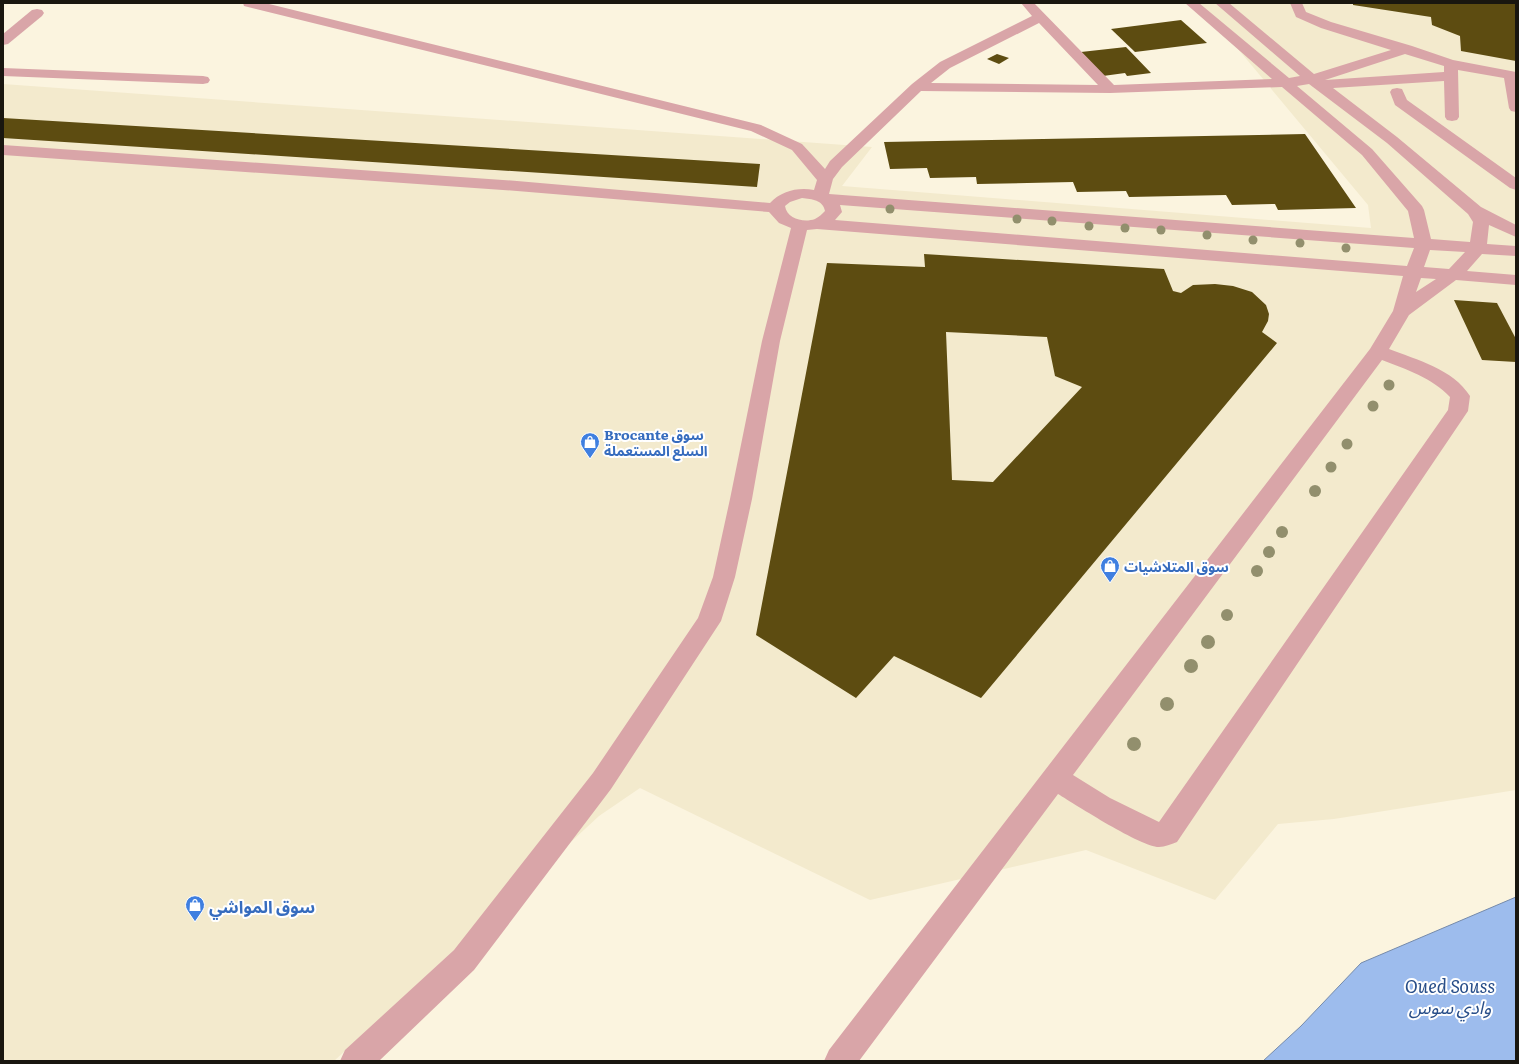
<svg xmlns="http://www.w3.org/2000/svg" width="1519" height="1064" viewBox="0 0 1519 1064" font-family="Literata,'Noto Sans Arabic',serif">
<rect width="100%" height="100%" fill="#fbf4df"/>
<polygon fill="#f3eacd" points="1191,3 1516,3 1516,790 1334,819 1278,824 1215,900 1086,850 870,900 640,788 599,816 334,1061 3,1061 3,84 872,147 842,186 1371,228 1368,205 1228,37"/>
<polygon fill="#9dbced" stroke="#758aaa" points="1516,897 1516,1061 1263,1061 1301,1026 1361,963"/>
<g fill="#5d4c11" fill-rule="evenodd">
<polygon points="1353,3 1516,3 1516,61 1461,51 1460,36 1432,25 1431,17 1353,5"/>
<polygon points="1181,20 1207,43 1135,52 1111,29"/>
<polygon points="1126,47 1151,73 1127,76 1125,73 1103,76 1081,52"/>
<polygon points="997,54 1009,58 999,64 987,59"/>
<polygon points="3,118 760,164 757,187 3,138"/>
<polygon points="1305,134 1356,208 1278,210 1275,204 1232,205 1226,195 1129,197 1126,191 1077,192 1073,182 977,184 976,177 930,178 927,168 890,169 884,142"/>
<path d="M924 254 1164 269 1173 291 1181 293 1193 285 1215 284 1233 286 1252 292 1266 305 1269 314 1268 321 1262 332 1277 343 981 698 894 656 856 698 756 635 827 263 925 267ZM946 332 1047 337 1055 376 1082 387 993 482 952 480Z"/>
<polygon points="1454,300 1497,303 1516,339 1516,362 1482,360"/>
</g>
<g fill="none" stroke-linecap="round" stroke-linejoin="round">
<g fill="#d9a5a8" fill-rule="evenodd">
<path d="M243 3H265L761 125 802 144 825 169 830 161 912 84 940 62 1032 16 1021 3H1034L1114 85 1272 79 1185 3H1199L1289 78 1300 76 1215 3H1229L1314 74 1391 50 1321 28 1296 17 1290 3H1302L1306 12 1331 22 1412 46 1453 60 1516 72V112L1511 111 1509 108 1504 78 1458 70 1459 117 1457 120 1452 121 1447 120 1445 117 1444 81 1333 88 1397 137 1481 207 1516 225V237L1489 225 1487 244 1516 246V256L1482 254 1467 271 1516 275V285L1456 280 1409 315 1389 349C1417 360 1453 369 1470 396L1468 411 1177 842C1171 844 1165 847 1159 847 1141 847 1076 805 1058 794L859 1061H824L829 1050 1370 349 1393 311 1403 276 817 229 807 230 780 341 752 499 735 577 721 621 611 789 474 970 379 1061H340L345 1050 454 950 593 773 698 618 713 577 730 499 762 341 791 228 779 223 769 212 517 191 3 155V145L517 181 770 203C781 191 798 187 814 190L817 180 792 150 751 131 244 6ZM1039 23 1098 85 931 83 950 68ZM1405 54 1444 66V72L1325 80ZM1309 84 1387 143 1468 214 1473 222 1470 242 1431 239 1424 210 1422 206 1372 149 1297 86ZM1282 87 1362 155 1408 211 1414 238 829 194 833 179 842 167 921 91 1110 93ZM802 198C812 199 823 200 825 211 822 214 819 217 815 219 804 223 787 219 785 206L790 202ZM840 205 1414 248 1407 266 835 220 842 212ZM1430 250 1465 252 1449 269 1424 267ZM1421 278 1436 279 1416 292ZM1382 360C1406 369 1432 378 1450 397L1448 410 1159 822 1110 798 1073 775Z"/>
<polygon points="37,9 42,10 44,13 42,16 8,44 3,45 3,34 32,10"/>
<polygon points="3,68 203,76 208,77 210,80 208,83 203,84 3,76"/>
<polygon points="1397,88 1402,89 1407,100 1516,178 1516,190 1510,188 1395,105 1390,92 1392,89"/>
</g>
</g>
<g fill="#928f6d">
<circle cx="890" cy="209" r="4.5"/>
<circle cx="1017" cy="219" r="4.5"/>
<circle cx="1052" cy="221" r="4.5"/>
<circle cx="1089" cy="226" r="4.5"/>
<circle cx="1125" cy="228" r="4.5"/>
<circle cx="1161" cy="230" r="4.5"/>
<circle cx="1207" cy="235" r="4.5"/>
<circle cx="1253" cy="240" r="4.5"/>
<circle cx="1300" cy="243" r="4.5"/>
<circle cx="1346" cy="248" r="4.5"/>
<circle cx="1389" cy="385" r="5.5"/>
<circle cx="1373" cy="406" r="5.5"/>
<circle cx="1347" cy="444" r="5.5"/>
<circle cx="1331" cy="467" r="5.5"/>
<circle cx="1315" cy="491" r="6"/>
<circle cx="1282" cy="532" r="6"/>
<circle cx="1269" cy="552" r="6"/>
<circle cx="1257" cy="571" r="6"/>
<circle cx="1227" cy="615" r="6"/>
<circle cx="1208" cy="642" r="7"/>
<circle cx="1191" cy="666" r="7"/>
<circle cx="1167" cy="704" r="7"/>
<circle cx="1134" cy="744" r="7"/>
</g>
<defs>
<g id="shop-pin" transform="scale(1)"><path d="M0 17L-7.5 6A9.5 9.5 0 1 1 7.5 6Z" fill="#3f7fe0" stroke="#fff"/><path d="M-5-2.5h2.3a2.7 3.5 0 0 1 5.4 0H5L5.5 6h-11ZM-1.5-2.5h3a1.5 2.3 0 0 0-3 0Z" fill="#fff"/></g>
</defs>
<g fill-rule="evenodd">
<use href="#shop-pin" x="590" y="442"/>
<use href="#shop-pin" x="1110" y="566"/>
<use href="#shop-pin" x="195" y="905"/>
</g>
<g text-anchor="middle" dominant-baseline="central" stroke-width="4" stroke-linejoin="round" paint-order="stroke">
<g font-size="14" font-weight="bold" fill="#366cbe" stroke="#fff" text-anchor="start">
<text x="604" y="434">Brocante سوق<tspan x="604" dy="16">السلع المستعملة</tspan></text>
<text x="1124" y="566">سوق المتلاشيات</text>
</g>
<g font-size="17" font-weight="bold" fill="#366cbe" stroke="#fff" text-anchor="start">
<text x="209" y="905">سوق المواشي</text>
</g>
<g font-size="18" font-style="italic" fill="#284e89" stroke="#fff">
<text x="1450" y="985">Oued Souss<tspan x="1450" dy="21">وادي سوس</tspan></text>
</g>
</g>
<rect width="1519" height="1064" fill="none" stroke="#19160f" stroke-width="8"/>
</svg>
